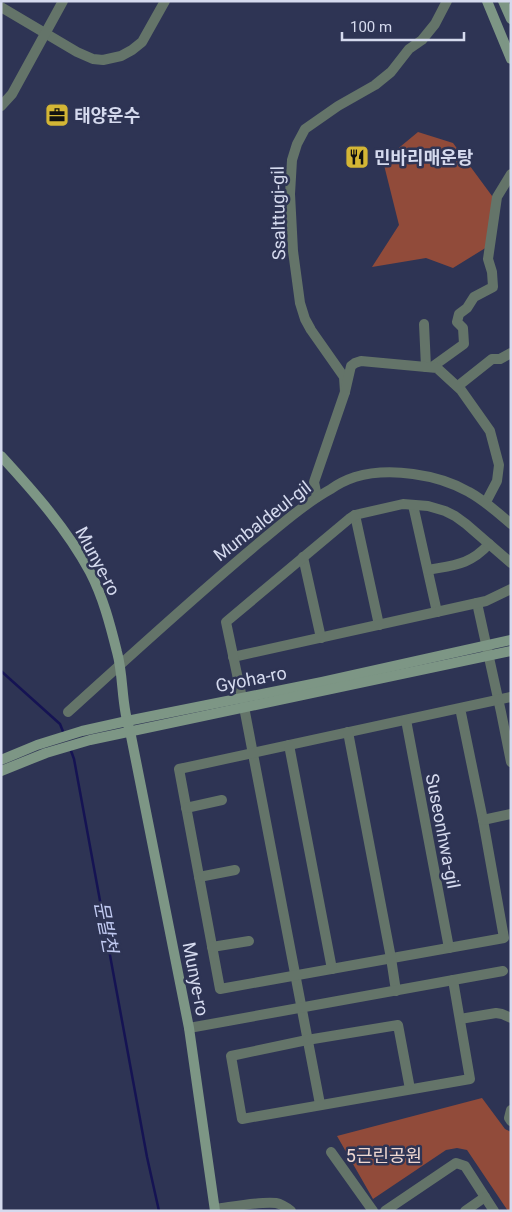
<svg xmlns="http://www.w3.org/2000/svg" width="512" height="1212" viewBox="0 0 512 1212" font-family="Roboto,'Noto Sans KR',sans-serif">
<rect width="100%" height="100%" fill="#2e3454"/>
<g fill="#914b3a">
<polygon points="418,132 453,143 495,200 487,247 453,268 426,258 372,267 399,225 383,161"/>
<polygon points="482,1098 505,1129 511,1132 511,1211 508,1211 467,1150 457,1148 446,1150 373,1199 337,1136"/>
</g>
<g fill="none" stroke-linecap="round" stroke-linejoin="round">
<g stroke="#151353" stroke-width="2.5">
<polyline points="1,671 60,724 64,734"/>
<polyline points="70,748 74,759 147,1157 159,1211"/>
</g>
<g stroke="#647469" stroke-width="10">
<polyline points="1,7 77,52 93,59 103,60 121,56 132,50 142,42 165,1"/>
<polyline points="1,106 12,94 63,1"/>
<polyline points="424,324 426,367"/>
<polyline points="432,367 464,344 463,328 457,322 459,314 467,308 474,297 493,287 492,272 488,259 497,197 511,174"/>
<polyline points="458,386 492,359 500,359 511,353"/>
<polyline points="345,392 344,377 311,330 305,319 300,303 293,251 290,194 292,160 297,144 305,129 338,106 375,85 391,72 409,49 422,40 435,24 447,1"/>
<polyline points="317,497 314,482 345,392 351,366 355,363 361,361 437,368 461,390 490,431 499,465 497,481 486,502"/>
<polyline points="413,505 437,612"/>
<polyline points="355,515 379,625"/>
<polyline points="303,557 321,638"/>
<path d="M428 570C454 565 470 565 489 544"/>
<polyline points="477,603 501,712 511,762"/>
<polyline points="233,657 486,601 511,589"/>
<polyline points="242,698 226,622 349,519 355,515 403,504 428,506 445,511 455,516 466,524 511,563"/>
<polyline points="244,707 320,1104"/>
<polyline points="460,708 483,820 504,938 220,989 179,769 511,697"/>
<path d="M68 712C132 654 195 596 261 541 284 522 306 503 331 489 338 484 346 480 355 477 389 467 438 474 469 492 484 500 497 512 511 524"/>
<polyline points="406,720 449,948"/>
<polyline points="348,732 391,958 396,991"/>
<polyline points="289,745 332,969"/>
<polyline points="186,808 222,800"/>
<polyline points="483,820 511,814"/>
<polyline points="199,877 235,870"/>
<polyline points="212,947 249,941"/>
<polyline points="460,1019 496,1013 502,1014 511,1018"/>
<polyline points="189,1028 503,971"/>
<polyline points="410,1089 398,1025 307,1040 231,1056 242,1119 470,1079 453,980"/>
<polyline points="511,1110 509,1118 511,1121"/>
<polyline points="331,1152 373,1211"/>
<path d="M215 1209C231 1207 261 1201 276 1203 282 1204 286 1207 291 1211"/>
<polyline points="385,1211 456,1163 465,1166 494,1211"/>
<polyline points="465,1211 485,1197"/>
</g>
<g stroke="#7d9685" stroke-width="10">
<polyline points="487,1 511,59"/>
<polyline points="503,1 511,19"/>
<path d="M1 456C34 492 67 529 90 572 103 597 110 624 117 652 124 677 121 706 130 731L189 1028 215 1211"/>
<polyline points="1,760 37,745 82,731 127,721 322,682 511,640"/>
<polyline points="1,771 46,753 90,740 511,651"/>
</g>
</g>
<defs>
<g id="office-square" transform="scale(1.25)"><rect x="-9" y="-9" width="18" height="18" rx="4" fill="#d4b635" stroke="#2e3454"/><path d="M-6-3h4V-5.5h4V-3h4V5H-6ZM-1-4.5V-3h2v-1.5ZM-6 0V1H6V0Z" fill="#111"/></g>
<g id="restaurant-square" transform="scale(1.25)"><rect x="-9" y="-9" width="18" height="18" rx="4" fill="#d4b635" stroke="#2e3454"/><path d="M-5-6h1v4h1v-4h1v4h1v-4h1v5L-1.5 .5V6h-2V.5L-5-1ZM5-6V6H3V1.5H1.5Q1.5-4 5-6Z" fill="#111"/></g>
</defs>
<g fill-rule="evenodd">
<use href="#office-square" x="57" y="115"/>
<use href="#restaurant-square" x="357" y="157"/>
</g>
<g text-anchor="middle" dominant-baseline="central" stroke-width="5" stroke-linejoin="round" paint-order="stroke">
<g font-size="18" font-weight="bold" fill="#d5daee" stroke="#2e3454" text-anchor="start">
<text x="74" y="115">태양운수</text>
<text x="374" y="157">민바리매운탕</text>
</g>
<g font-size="18" fill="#d5daee" stroke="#2e3454">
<text transform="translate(278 213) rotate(-91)">Ssalttugi-gil</text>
<text transform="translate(262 521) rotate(-38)">Munbaldeul-gil</text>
<text transform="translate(98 561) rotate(62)">Munye-ro</text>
<text transform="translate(251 679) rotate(-11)">Gyoha-ro</text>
<text transform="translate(443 831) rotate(79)">Suseonhwa-gil</text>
<text transform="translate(196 979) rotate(79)">Munye-ro</text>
</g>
<g font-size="18" fill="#efd7d0" stroke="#2e3454">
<text x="384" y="1155">5근린공원</text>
</g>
<g font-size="19" font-style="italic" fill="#c1caf2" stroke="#2e3454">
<text transform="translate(106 927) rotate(79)">문발천</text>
</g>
</g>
<rect width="512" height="1212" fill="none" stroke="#d5daee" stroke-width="5"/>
<path d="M342 32v8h122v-8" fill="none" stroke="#d5daee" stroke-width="2.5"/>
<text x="350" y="32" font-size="15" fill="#d5daee" stroke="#2e3454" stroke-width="4" paint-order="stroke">100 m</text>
</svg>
